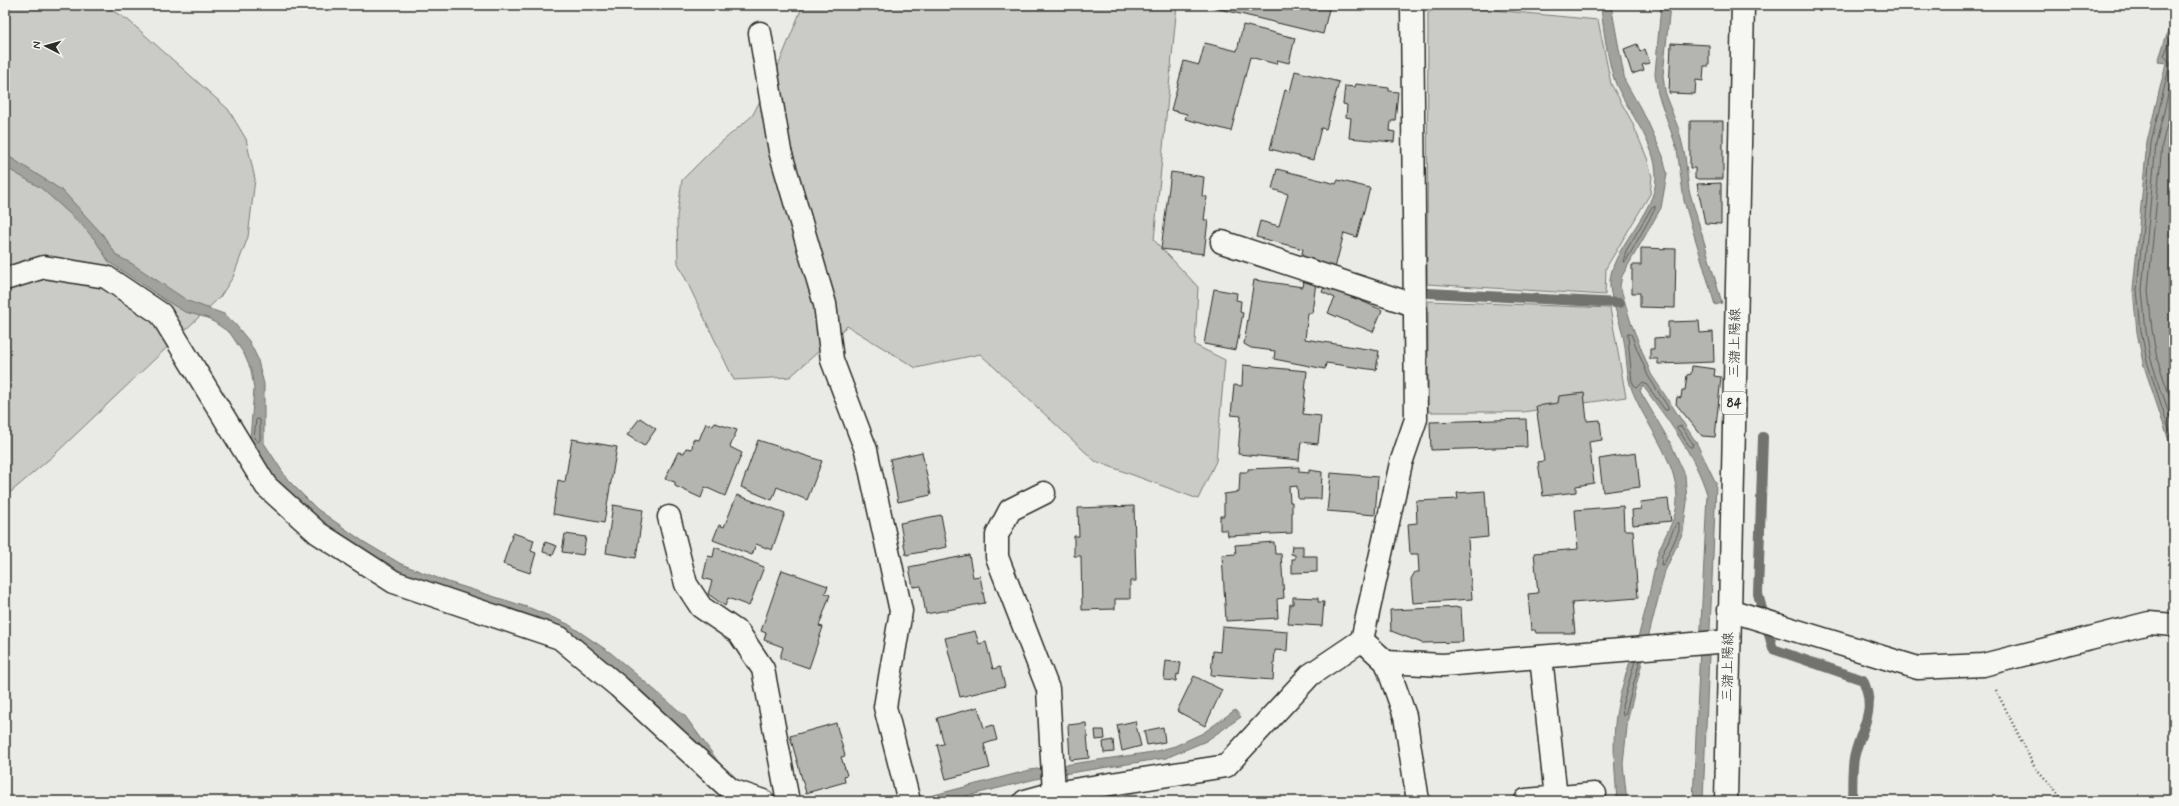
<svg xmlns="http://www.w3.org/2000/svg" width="2179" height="806" viewBox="0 0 2179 806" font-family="Mynerve,'Klee One',sans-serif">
<rect width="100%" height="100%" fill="#eaeae6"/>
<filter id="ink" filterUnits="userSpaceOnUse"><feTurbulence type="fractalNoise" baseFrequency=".025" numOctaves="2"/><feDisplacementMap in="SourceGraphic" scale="8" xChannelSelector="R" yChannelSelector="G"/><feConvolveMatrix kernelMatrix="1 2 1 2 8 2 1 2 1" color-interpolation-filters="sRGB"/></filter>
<g filter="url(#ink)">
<g fill="#cacac7" stroke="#7a7a79">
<polygon points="5,5 103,5 128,20 228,109 246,139 255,179 248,237 233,277 220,297 54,455 5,497"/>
<polygon points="803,5 1177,5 1154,240 1198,287 1195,345 1225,360 1216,461 1198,499 1095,461 980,354 916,368 847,326 790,377 734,380 678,263 677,217 682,180 711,151 752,116 777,69"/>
<polygon points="1441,5 1598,20 1611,84 1632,122 1647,158 1652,177 1650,194 1606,268 1605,295 1427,284 1428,13"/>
<polygon points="1428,301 1610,308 1626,397 1523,412 1428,412"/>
</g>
<g fill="#a1a19e" stroke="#727270">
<path d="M1601 5H1611L1625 81 1647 120 1663 156 1667 174 1661 208 1622 276 1620 286 1631 323 1651 374 1696 442 1716 483 1703 801H1693L1707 494C1695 455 1668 420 1643 386L1640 391 1671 444 1685 475 1687 502 1683 532 1665 571 1628 718 1623 764 1627 801H1617C1615 769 1611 736 1618 704 1624 675 1636 648 1643 619 1649 599 1652 578 1657 557 1662 536 1678 521 1677 498 1676 458 1646 426 1632 390 1626 376 1627 353 1623 336 1620 320 1612 304 1610 287 1607 250 1657 214 1656 176 1656 143 1628 112 1616 84 1609 68 1602 23 1601 5Z"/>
<polygon points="1661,5 1670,5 1663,76 1666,97 1679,130 1685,156 1689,190 1722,303 1715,305 1684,201 1677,149 1658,94 1655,74"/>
<polygon points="2174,22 2174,456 2143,363 2137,332 2133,290 2147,142 2166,63 2158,62 2166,37"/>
<polygon points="5,154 63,191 103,235 117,256 131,263 188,301 224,314 235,324 249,341 257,357 264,384 264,443 288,480 317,509 364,542 401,564 448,582 530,608 568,624 611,653 685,716 747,801 735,801 680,728 606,662 565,633 394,571 327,527 298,503 273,476 250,440 254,389 251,370 244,354 230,333 208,318 185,312 168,302 109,262 95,240 80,223 41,188 5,167"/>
<polygon points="1235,710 1241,717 1206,741 1166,758 1044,777 946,801 911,801 1030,770 1153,752 1175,746 1203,733"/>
</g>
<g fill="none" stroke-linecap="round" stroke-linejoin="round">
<g stroke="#5a5a59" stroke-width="1">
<polyline points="2174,30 2164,56 2169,61 2170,64 2151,143 2137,290 2141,331 2147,361 2174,444"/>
<polyline points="2174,70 2156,144 2142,290 2146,331 2151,360 2174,428"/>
<polyline points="2174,96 2162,145 2148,290 2152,330 2157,359 2174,409"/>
<polygon points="1655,206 1655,209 1626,261 1623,262 1626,251 1652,207"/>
<polygon points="1628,333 1631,334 1648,376 1668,407 1668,410 1665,410 1646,384 1642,383 1637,388 1635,387 1632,381"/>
<polygon points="258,419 260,420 260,440 258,442 254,438 256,420"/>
<polygon points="1678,426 1681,426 1693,444 1692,447 1690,447 1677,428"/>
<polygon points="1679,523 1679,531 1664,564 1661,565 1662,555 1676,524"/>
<polyline points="1635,661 1622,706 1623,716 1625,715 1640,661"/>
</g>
<g stroke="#727270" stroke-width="10">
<polyline points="1428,293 1620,303"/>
<path d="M1763 437 1758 594 1773 649 1863 680C1877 712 1862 725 1855 754 1851 769 1853 786 1852 801"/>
</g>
</g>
<g fill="#b4b4b1" stroke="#2b2b2b">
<polygon points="1203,5 1330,5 1323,34"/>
<polygon points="1243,25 1295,38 1289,63 1277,60 1276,64 1250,57 1231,131 1185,119 1187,114 1171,110 1184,61 1199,65 1205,43 1237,51"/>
<polygon points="1671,43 1709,45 1709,66 1704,66 1703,81 1696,80 1695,94 1669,93"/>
<polygon points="1637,44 1640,52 1645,49 1650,63 1642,65 1644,70 1632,74 1624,49"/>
<polygon points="1295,71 1339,82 1326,129 1321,128 1313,160 1270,149 1285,90 1290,92"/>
<polygon points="1356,84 1389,88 1389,91 1398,92 1395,121 1391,121 1390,131 1395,132 1394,142 1349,138 1351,118 1346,117 1347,105 1343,104 1345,86 1355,87"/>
<polygon points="1690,121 1723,121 1723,179 1695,179 1695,168 1690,168"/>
<polygon points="1277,169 1336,184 1338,180 1370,188 1357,237 1344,233 1335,268 1301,259 1303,249 1256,237 1260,221 1279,226 1288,194 1272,189"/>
<polygon points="1171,172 1204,177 1202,196 1207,197 1204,220 1208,220 1204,254 1161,249"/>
<polygon points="1721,183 1721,224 1705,223 1697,184"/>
<polygon points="1641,248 1676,249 1675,308 1640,307 1640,293 1632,293 1632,265 1641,265"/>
<polygon points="1254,280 1303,287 1304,281 1316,282 1312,313 1308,313 1305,339 1379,351 1376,370 1326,363 1325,369 1274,359 1275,351 1251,348 1244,344"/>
<polygon points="1325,285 1382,310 1373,332 1328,313 1335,298 1322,292"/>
<polygon points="1214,289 1237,293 1236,300 1241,301 1240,312 1243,313 1236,350 1204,344"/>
<polygon points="1699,321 1700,333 1713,332 1714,362 1658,364 1658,359 1650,359 1650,349 1654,349 1654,338 1668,337 1668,322"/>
<polygon points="1243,365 1307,371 1303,414 1321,416 1318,444 1301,442 1299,460 1238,454 1241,416 1231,415 1234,385 1242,386"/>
<polygon points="1692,366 1715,369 1714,376 1721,377 1715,437 1702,436 1676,404 1677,397 1681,398 1682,390 1685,390 1687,375 1691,374"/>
<polygon points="1584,393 1587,421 1600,420 1602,440 1589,442 1594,483 1576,486 1576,492 1543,496 1538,462 1544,461 1536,406 1558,403 1559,396"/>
<polygon points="640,418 656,429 644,446 627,435"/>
<polygon points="1526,419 1527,447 1431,450 1430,422"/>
<polygon points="706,423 713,426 715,423 737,430 730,447 742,453 725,496 705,487 701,498 675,486 675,482 665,479 678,452 684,453 686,448 692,449 693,439 699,440"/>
<polygon points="572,439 617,447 604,523 553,514 558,480 565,482"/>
<polygon points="758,440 822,461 807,500 777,487 772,500 741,487"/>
<polygon points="922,452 931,495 898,502 890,459"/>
<polygon points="1636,453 1640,487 1603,492 1599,459"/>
<polygon points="1299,467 1299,472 1309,473 1309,470 1322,472 1321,499 1298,499 1297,486 1289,487 1290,502 1292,502 1292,533 1228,536 1227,530 1220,530 1220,516 1224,516 1224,494 1239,492 1240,472 1248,472 1248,469"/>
<polygon points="1331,473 1378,477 1375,515 1327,511"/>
<polygon points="1485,491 1488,537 1468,539 1472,599 1413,603 1411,579 1415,572 1419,572 1418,554 1410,554 1408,524 1417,523 1416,501 1458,499 1457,493"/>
<polygon points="737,495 785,513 772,550 756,544 752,555 713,540 719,525 724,527"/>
<polygon points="1668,499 1671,521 1633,525 1632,510 1641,509 1640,502"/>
<polygon points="613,505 643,510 636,558 606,553"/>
<polygon points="1134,506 1136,581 1130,581 1130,599 1115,599 1115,609 1082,610 1081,556 1074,556 1074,536 1079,536 1078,508"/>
<polygon points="1623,506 1624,530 1633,530 1638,598 1572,603 1575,633 1536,633 1535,630 1531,630 1528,594 1538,593 1534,553 1578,549 1575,510"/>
<polygon points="941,515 947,547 906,555 900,523"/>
<polygon points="513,533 534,540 531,551 536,553 530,573 503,564"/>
<polygon points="565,534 586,537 583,555 562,552"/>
<polygon points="545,542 557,546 553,555 543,552"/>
<polygon points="1274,542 1275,554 1281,554 1284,598 1277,599 1278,618 1226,621 1222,555 1236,554 1235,545"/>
<polygon points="1292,546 1303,546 1303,556 1317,556 1317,572 1292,573 1292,559 1295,559 1295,555 1291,554"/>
<polygon points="715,547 764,567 749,606 728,598 725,606 708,594 712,581 703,578 708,556 713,557"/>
<polygon points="969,555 973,577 980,576 985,603 926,614 921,586 913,587 909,567"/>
<polygon points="782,570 828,586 825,593 830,595 819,626 823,627 809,668 780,658 783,647 764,640 766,633 761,631"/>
<polygon points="1293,597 1318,598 1318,602 1324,602 1322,626 1288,624 1290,604 1293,604"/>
<polygon points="1461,607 1463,642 1422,643 1391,631 1390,610"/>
<polygon points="1222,627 1288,632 1287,651 1275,650 1273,680 1211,675 1213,651 1220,652"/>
<polygon points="975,631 979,644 986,642 993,669 1000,667 1005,686 960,697 945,638"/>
<polygon points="1166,661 1181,663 1179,675 1177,674 1176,681 1164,680"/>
<polygon points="1194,676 1222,690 1205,726 1177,711"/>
<polygon points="978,707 984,728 993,725 997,740 984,744 990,768 946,779 937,745 944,744 937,718"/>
<polygon points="1135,721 1141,746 1122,751 1117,725"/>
<polygon points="836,723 845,756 841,757 847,775 844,776 845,782 806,793 790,736"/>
<polygon points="1086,723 1089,758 1070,760 1068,725"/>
<polygon points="1163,727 1165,742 1147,745 1144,731"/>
<polygon points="1095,730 1104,730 1105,739 1096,740"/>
<polygon points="1113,740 1114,752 1104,753 1103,742"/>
</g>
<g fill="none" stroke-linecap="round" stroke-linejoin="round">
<g stroke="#2b2b2b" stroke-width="25">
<g id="minor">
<polyline points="760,33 780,151 825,304 832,360 866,450 901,611 885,707 909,801"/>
<polyline points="1222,242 1414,305"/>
<polyline points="5,279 44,267 106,277 161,314 266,486 318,533 394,582 560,638 619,687 731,790 763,801"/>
<polyline points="1044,493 1010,510 997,535 997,557 1048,689 1054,793"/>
<polyline points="669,517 686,584 701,607 739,633 763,669 788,801"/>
<polyline points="1729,610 1918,668 1983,665 2149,623 2174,625"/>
<polyline points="1362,640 1386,662 1405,716 1418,801"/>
<polyline points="1541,657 1556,798"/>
<polyline points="1386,662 1443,665 1729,641"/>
<polyline points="1526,800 1595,794"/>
<polyline points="1025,801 1054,793 1226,766 1310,675 1362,640 1401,463 1416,419 1412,5"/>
</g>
</g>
<g stroke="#2b2b2b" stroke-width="25">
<polyline id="major" points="1726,801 1743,5"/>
</g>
<g stroke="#2b2b2b" stroke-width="2.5" stroke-dasharray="1 3" stroke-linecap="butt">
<polyline points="345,5 350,7"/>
<polyline points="1996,690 2034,766 2065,801"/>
</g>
<use href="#minor" stroke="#f6f6f2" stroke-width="22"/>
<use href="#major" stroke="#f6f6f2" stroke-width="22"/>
</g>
</g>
<g text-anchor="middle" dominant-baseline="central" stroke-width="3" stroke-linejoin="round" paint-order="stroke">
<rect fill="#f6f6f2" stroke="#686867" stroke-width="1" x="1722" y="392" width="24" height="22" rx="3"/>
<g font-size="13" font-weight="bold" fill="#2b2b2b">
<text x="1734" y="403">84</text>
</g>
<g font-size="14" fill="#2b2b2b" stroke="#f6f6f2">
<text transform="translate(1735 343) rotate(-89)">三潴上陽線</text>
<text transform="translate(1728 667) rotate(-89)">三潴上陽線</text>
</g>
</g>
<rect width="2179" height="806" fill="none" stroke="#f6f6f2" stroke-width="20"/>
<rect x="10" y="10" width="2159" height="786" fill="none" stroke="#2b2b2b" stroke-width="1.5" filter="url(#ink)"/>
<g transform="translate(46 46) rotate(276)" stroke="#f6f6f2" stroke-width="3" paint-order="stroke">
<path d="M0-3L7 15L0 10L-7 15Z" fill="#2b2b2b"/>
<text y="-6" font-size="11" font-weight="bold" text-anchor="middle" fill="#2b2b2b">N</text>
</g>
</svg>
